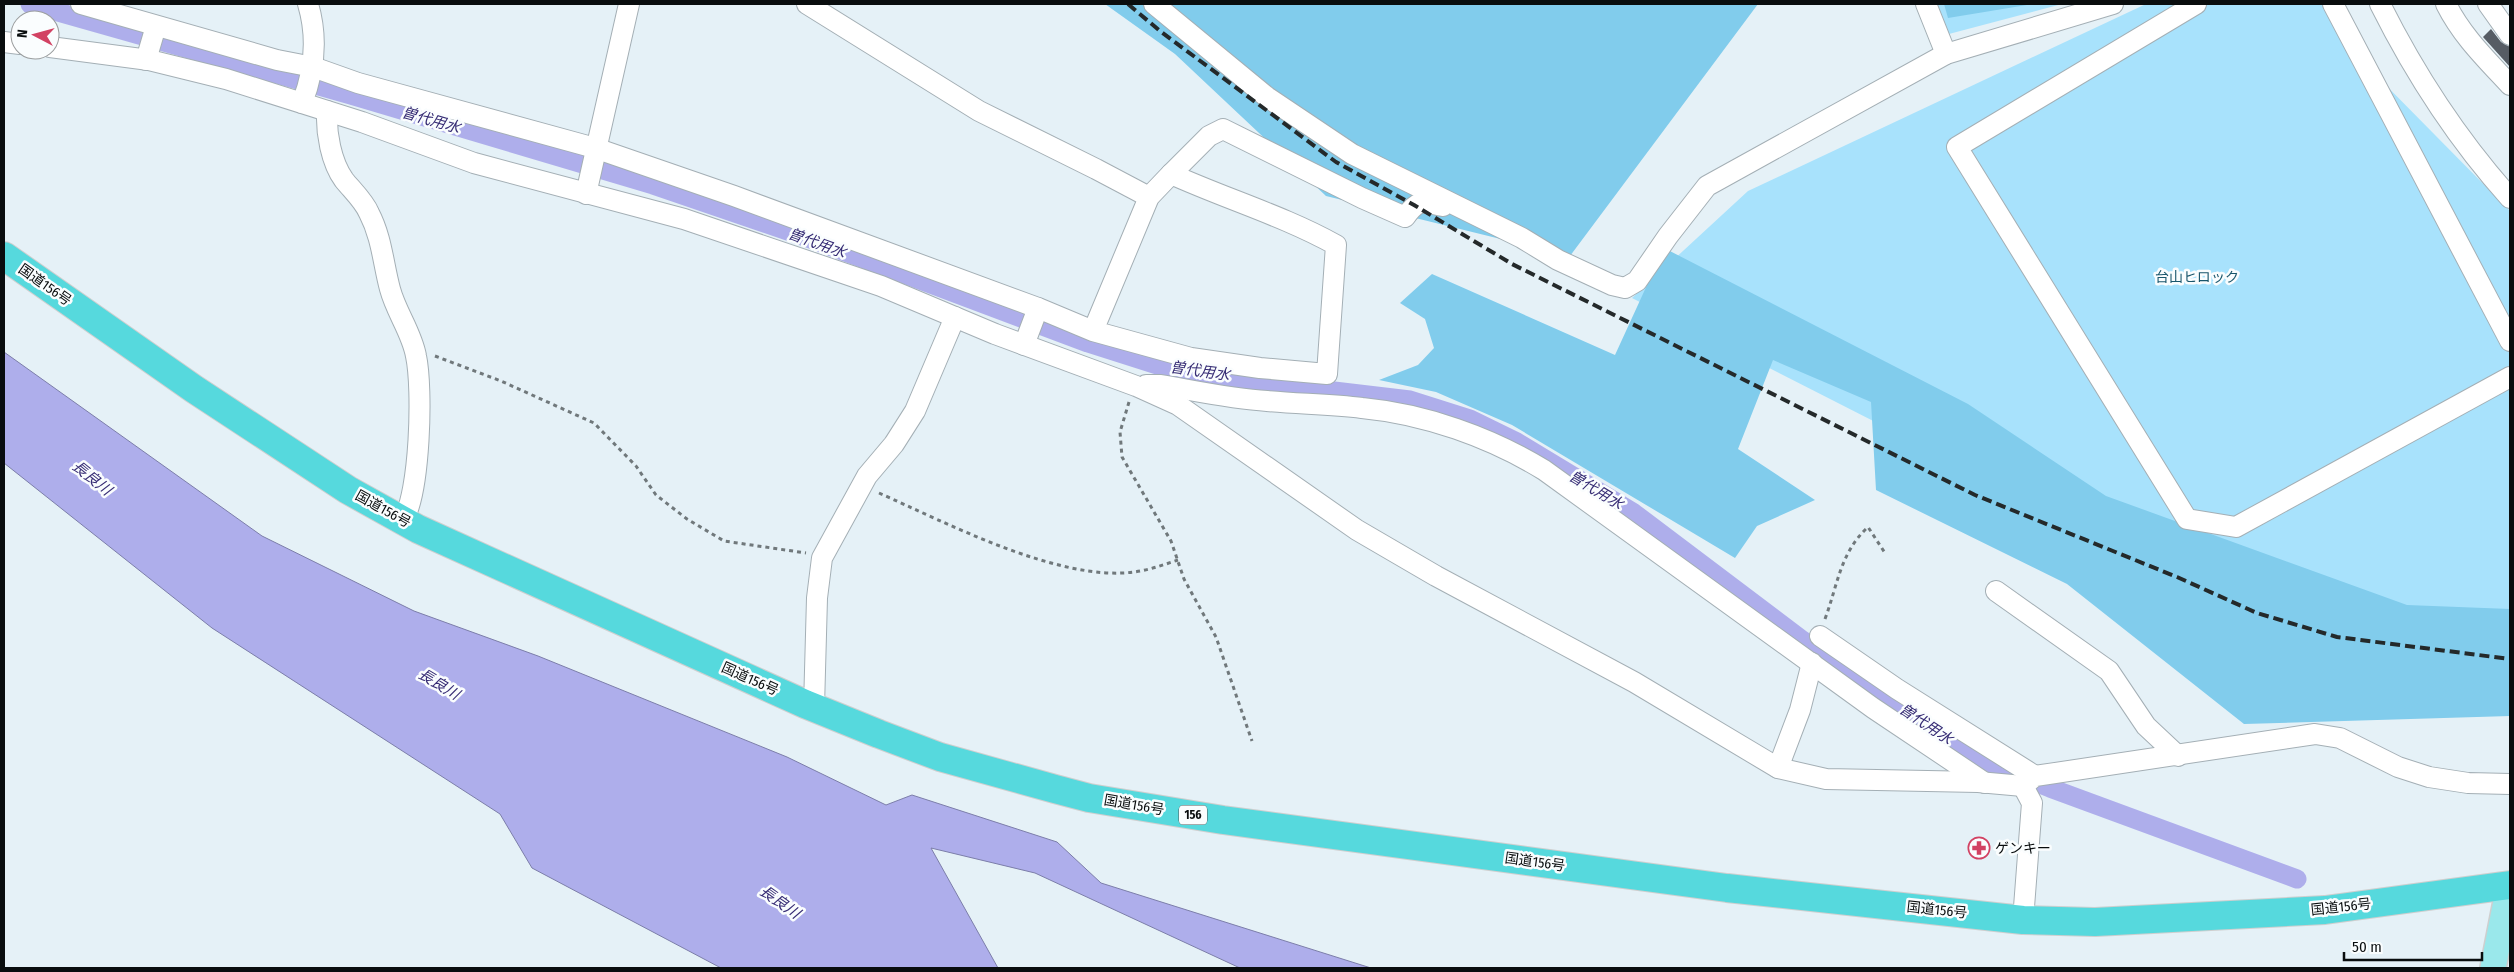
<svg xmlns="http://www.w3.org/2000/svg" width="2514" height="972" viewBox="0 0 2514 972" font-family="'Fira Sans Condensed','Noto Sans JP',sans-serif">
<rect width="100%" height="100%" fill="#e5f1f7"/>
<g fill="#a8e2fc">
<polygon points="1920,4 2062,4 1930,39"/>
<polygon points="2146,4 2330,4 2361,60 2510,211 2510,641 2003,487 1632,298 1748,191"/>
</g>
<g fill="#81ccec">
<polygon points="1105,4 1758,4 1570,256 1326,196 1175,54"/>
<polygon points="1944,4 2033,4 1948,18"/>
<polygon points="1664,248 1968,404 2106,496 2407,605 2510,609 2510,716 2244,724 2067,584 1876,490 1871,402 1773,360 1738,449 1815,500 1757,526 1735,558 1512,425 1436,392 1379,380 1418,365 1434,348 1425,319 1400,303 1432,274 1615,355"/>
</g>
<polygon fill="#aeaeeb" stroke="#7c7ea9" points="4,352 262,536 414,611 538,656 787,757 886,805 912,795 1057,842 1101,883 1371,968 1240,968 1035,873 931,848 998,968 721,968 532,868 500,814 212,628 4,463"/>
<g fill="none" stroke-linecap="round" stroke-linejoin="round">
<polyline stroke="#aeaeeb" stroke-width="19" points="30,4 351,95 653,185 808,238 1088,343 1157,365 1275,384 1410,400 1470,419 1515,441 1634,513 1801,639 1953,743 2001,768 2050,788 2297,879"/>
</g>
<polygon fill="#565c64" points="2491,29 2501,42 2510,47 2510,67 2483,37"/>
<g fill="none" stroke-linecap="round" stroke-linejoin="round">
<g stroke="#a4afb5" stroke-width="22">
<g id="minor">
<path d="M81 4 277 60 313 67 358 83 595 148 734 196 1038 308 1093 331 1191 358 1260 368 1327 374 1336 245C1284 216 1226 199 1171 174L1149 197 1093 331"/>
<polyline points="807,4 979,111 1096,169 1149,197"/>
<polyline points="1154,4 1267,97 1352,154 1522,238 1558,260 1612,285 1625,288 1637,281 1668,236 1707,186 1946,54 2113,4"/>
<polyline points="1926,4 1946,54"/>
<polyline points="2196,4 1957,147 2187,519 2236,527 2510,377"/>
<polyline points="2333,4 2510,341"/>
<path d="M2380 4C2415 74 2458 140 2510 198"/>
<path d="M2446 4C2462 36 2486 59 2510 85"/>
<polyline points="2488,4 2510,35"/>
<polyline points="4,42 20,44"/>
<polyline points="50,47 149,60 226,79 362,122 474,163 684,219 881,286 995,334 1136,386 1178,405 1357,530 1436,576 1634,682 1778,768 1826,779 1978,782 2023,786 2035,776 2315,734 2340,738 2398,767 2429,777 2468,783 2510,784"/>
<polyline points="146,60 156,26"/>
<path d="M302 103C315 70 318 38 308 4"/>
<path d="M327 111C326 133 331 162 344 180 352 190 364 201 369 213 382 238 383 263 390 289 396 312 412 333 416 356 423 389 420 493 403 520"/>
<path d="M1171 174 1209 136 1223 129 1362 198 1405 217C1419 198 1422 202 1443 206"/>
<polyline points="586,194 629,4"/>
<polyline points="1024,345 1038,308"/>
<path d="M1146 385H1161C1196 391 1232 399 1267 401 1298 404 1330 404 1362 408 1425 414 1490 437 1544 470L1873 708 1985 783"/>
<polyline points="1996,591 2109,671 2146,726 2178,756"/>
<polyline points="1820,636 1897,689 2035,776"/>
<polyline points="814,707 817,598 822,558 867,476 894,444 915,411 955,317"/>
<polyline points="1778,768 1800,710 1812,663"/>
<polyline points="2023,920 2032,803 2023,786"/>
</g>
</g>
<g stroke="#cecfcf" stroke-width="28">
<polyline id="major" points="2493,968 2509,886"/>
</g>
<g stroke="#cecfcf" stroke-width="30">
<polyline id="highway" points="4,256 194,389 348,490 418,529 805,704 879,734 940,757 1055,789 1089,798 1223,820 1727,888 2023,920 2095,922 2325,910 2510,885"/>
</g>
<g stroke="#70787b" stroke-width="3" stroke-dasharray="4 4" stroke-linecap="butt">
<polyline points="435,356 501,381 594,423 636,466 656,495 687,519 724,541 806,553"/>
<polyline points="1129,402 1120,432 1122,457 1171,541 1184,579 1216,637 1252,741"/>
<path d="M879 493C947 523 1059 582 1134 572 1149 570 1163 565 1178 560"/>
<path d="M1825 619C1838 584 1840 553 1868 527L1885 553"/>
</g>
<use href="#minor" stroke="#fff" stroke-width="20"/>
<use href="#major" stroke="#9ae8eb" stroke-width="25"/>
<use href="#highway" stroke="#56d9dd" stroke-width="28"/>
<polyline stroke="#24292a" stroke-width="4" stroke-dasharray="10 5" stroke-linecap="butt" points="1128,4 1160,31 1336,162 1414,205 1512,264 1975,495 2177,577 2257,613 2337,637 2510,659"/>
</g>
<defs>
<g id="pharmacy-ring" transform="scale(1.125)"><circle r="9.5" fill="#fafdfe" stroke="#d24263" stroke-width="1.5"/><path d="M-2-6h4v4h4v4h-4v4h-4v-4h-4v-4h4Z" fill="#d24263"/></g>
</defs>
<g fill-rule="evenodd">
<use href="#pharmacy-ring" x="1979" y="848"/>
</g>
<g text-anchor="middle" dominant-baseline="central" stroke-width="5" stroke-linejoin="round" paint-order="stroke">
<rect fill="#fafdfe" stroke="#515556" stroke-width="1" x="1179" y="805.5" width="28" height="19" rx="4"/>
<g font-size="12" font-weight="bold" fill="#090d0e">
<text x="1193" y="815">156</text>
</g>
<g font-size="14" fill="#19566c" stroke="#fafdfe">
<text x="2197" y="277">台山ヒロック</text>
</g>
<g font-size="14" fill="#090d0e" stroke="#fafdfe">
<text transform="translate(45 285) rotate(35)">国道156号</text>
<text transform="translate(383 509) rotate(29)">国道156号</text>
<text transform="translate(750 679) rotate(24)">国道156号</text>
<text transform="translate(1134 805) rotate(10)">国道156号</text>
<text transform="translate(1535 862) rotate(8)">国道156号</text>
<text transform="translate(2341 907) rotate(-6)">国道156号</text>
<text transform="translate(1937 910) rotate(6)">国道156号</text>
</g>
<g font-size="14" fill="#090d0e" stroke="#fafdfe" text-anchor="start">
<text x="1995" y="848">ゲンキー</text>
</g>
<g font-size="15" font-style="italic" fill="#372d75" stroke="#fafdfe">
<text transform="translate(431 120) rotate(16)">曽代用水</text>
<text transform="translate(817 243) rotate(20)">曽代用水</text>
<text transform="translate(1200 371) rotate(8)">曽代用水</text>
<text transform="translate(92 478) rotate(39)">長良川</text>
<text transform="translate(1596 490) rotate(31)">曽代用水</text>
<text transform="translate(439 684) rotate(31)">長良川</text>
<text transform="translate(1926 724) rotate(34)">曽代用水</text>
<text transform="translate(780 902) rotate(35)">長良川</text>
</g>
</g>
<rect width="2514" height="972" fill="none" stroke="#090d0e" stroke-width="10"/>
<g transform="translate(35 35) rotate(276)"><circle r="24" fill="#fafdfe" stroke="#9a9d9e"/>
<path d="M0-4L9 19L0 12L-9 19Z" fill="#d24263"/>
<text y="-8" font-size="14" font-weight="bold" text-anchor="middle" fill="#090d0e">N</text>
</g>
<path d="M2344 952v8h138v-8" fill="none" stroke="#090d0e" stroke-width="2.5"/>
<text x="2352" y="952" font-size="15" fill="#090d0e" stroke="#fafdfe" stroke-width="4" paint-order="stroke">50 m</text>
</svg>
